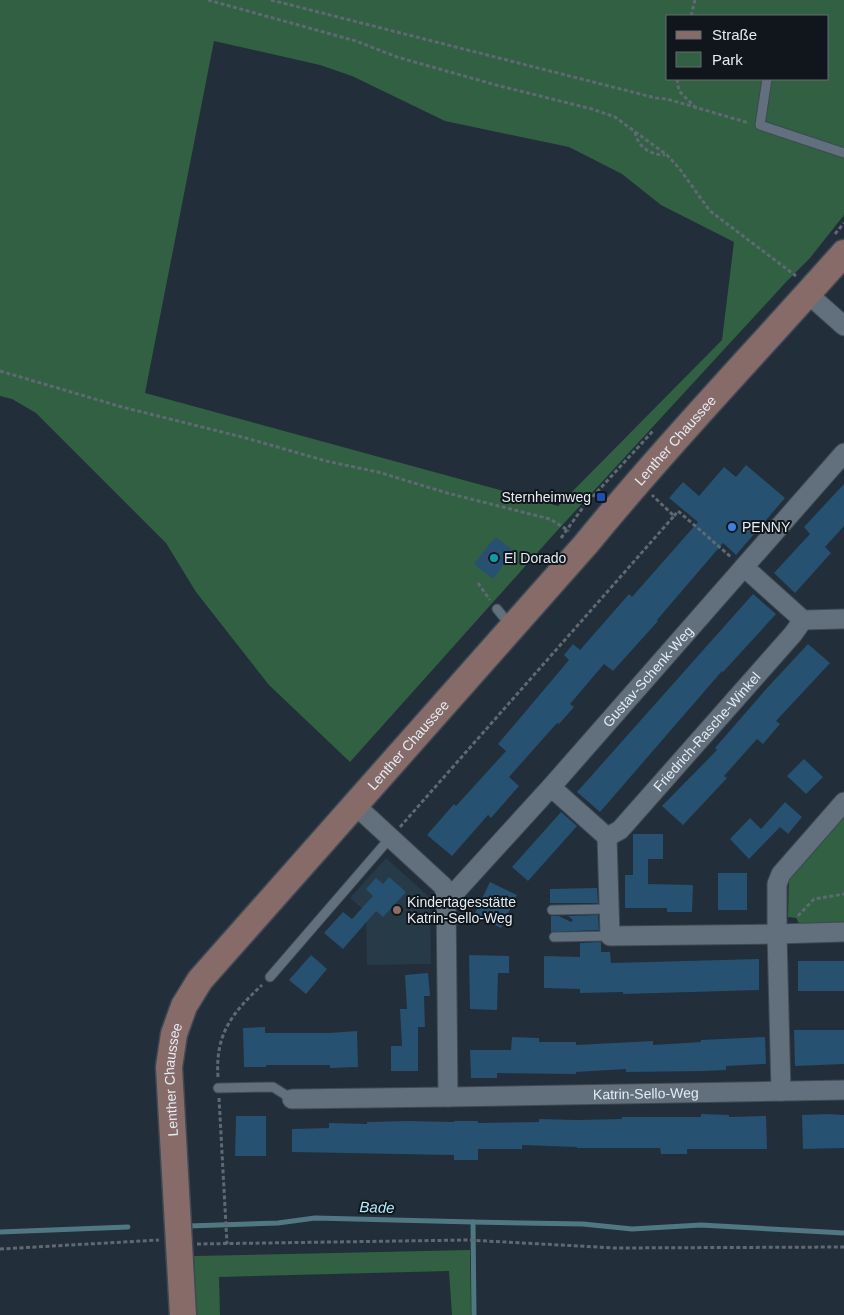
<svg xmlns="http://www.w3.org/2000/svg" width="844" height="1315" viewBox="0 0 844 1315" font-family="Helvetica,sans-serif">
<rect width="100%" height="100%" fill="#222e39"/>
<polygon fill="#273a48" points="386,858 428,896 430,902 431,964 367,965 366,912 350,898"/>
<g fill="#316042" fill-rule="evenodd">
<path d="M0 0H844V215L810 258 787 281 555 533 350 762 269 685 196 592 166 543 36 413 12 399 0 396ZM668 16H828V79H668ZM214 41 320 65 352 76 445 121 569 147 622 174 661 205 734 242 722 340 558 506 145 393Z"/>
<polygon points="844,814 844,924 800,925 796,918 788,917 789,877"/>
<polygon points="470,1250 471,1315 452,1315 449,1271 219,1277 220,1315 196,1315 194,1256"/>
</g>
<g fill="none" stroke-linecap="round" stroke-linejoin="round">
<g stroke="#507882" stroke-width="5">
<polyline points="473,1222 583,1224 632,1229 701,1225 844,1233"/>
<polyline points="188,1226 278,1223 315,1218 473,1222 474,1315"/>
<polyline points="0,1232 128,1227"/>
</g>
</g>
<g fill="#265171">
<polygon points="746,465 785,498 736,555 723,543 657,620 658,621 613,671 604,664 570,704 574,707 559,724 557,723 509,777 519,786 491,818 488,815 452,856 427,835 454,804 456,806 506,751 498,744 569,660 564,655 573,644 580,650 629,594 632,597 698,522 669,498 683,482 699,496 724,467 736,477"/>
<polygon points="844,484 844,526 825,547 831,553 795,593 774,573 810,534 804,527"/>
<polygon points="495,537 514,551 493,579 474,564"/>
<polygon points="753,594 776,614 723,672 722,671 600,812 577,792"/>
<polygon points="808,644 830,663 776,721 780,724 763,744 757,739 724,776 727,778 683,825 662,806 717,750 715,748 767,688"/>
<polygon points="804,759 823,777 806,794 787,776"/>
<polygon points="785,802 802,817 788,834 780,827 749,859 730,839 750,818 761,829"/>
<polygon points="561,812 577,826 528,881 512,867"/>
<polygon points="633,834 663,834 663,859 648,859 648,884 693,885 692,912 667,912 667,908 625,908 625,875 633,875"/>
<rect x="718" y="873" width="29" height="37"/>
<polygon points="389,877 406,892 383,917 376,911 343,949 324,933 343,912 352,919 373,896 366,889 376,878 383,884"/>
<polygon points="490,882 517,895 501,928 474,915"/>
<polygon points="597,888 598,903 550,903 550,889"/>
<polygon points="598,915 599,930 551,932 551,916 559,916 571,922 573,920 568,916"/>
<polygon points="601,942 601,952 610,952 611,963 759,959 759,990 623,994 623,992 580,993 580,989 544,988 544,956 580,957 580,943"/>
<polygon points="311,955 327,969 306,994 289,980"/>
<polygon points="469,955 509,956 509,973 498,973 497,1010 470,1009"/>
<rect x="798" y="961" width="46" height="30"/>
<polygon points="428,973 430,996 424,996 425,1027 418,1027 418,1071 391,1071 391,1046 402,1046 400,1009 407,1009 405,975"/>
<polygon points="265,1027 265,1033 329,1033 357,1031 358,1067 330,1068 330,1065 266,1065 266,1067 244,1067 243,1028"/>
<polygon points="794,1030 844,1030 844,1064 795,1066"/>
<polygon points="512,1037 539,1038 539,1042 576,1042 576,1045 653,1041 653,1045 701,1042 701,1040 765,1037 766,1064 726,1066 726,1070 703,1071 626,1072 626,1069 576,1072 576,1074 497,1073 497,1078 471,1078 470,1050 511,1050"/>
<polygon points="701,1114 729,1115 729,1117 766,1116 767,1149 687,1149 687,1154 661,1154 660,1148 577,1148 577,1147 522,1145 522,1149 478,1149 478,1160 454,1160 454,1155 292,1152 292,1129 329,1128 329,1123 367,1124 367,1122 408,1121 454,1122 454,1121 478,1121 478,1123 539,1122 539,1119 577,1120 622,1119 622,1117 701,1117"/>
<polygon points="827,1114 844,1115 844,1148 803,1149 802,1115"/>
<polygon points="236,1116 266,1116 266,1156 235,1156"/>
</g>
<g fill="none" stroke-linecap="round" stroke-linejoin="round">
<g stroke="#3e4953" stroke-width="11">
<g id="lane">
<polyline points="767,79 760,125 844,153"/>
<polyline points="497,609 510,625"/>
<polyline points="552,910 609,909"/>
<polyline points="554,937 610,936"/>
<polyline points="270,977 390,838"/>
<polyline points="218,1088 273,1087 292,1099"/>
</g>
</g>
<g stroke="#3e4953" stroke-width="21">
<g id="street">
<polyline points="808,294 844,326"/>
<polyline points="744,567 803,620 844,619"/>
<polyline points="551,787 607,837 610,936 777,934 777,884 781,874 844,802"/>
<path id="s1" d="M355 805 443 886 446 894 448 1097 844 1090"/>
<path id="s2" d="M607 837 620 830 793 634 803 620"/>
<path id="s3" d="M446 894 458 889 551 787 844 453"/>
<polyline points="781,1091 777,934 844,932"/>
<polyline points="292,1099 448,1097"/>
</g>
</g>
<g stroke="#3e4953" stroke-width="29">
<g id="secondary">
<path id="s4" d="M183 1315 169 1067 174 1034 184 1006 200 980 586 544C668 444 758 350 844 253"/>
</g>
</g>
<g stroke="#5f6973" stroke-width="3" stroke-dasharray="4 2.5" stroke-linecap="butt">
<polyline points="208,0 356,41 397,57 496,85 592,109 615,117 667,155 679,168 710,211 796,276"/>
<polyline points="271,0 656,98 667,99 749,123"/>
<polyline points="691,16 695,0"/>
<polyline points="677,79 679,91 696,108"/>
<path d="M635 132C638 147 650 155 665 155"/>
<polyline points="835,234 844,223"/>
<polyline points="0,371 122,407 246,438 326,461 378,472 447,493 550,519 569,531"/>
<polyline points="674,516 678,511 731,557"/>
<polyline points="561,538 584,506 653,431"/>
<polyline points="478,583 490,600"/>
<polyline points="400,827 674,516 652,495"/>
<polyline points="798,916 814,899 844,894"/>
<path d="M218 1077C215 1034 232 1013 262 985"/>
<polyline points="219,1098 227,1244"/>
<polyline points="197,1244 468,1240 615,1248 844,1247"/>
<polyline points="0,1249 159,1240"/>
</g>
<use href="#lane" stroke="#61707c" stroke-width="9"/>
<use href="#street" stroke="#61707c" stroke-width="19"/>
<use href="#secondary" stroke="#866b69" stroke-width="26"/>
</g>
<rect fill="#1a4fb4" stroke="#10161b" stroke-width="2" x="596" y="492" width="10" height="10" rx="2.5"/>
<circle fill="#3f7fe0" stroke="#10161b" stroke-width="2" cx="732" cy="527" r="5"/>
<circle fill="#0f9aa8" stroke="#10161b" stroke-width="2" cx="494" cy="558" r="5"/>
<circle fill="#8d6e63" stroke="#10161b" stroke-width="2" cx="397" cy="910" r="5"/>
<g text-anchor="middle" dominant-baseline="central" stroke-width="4" stroke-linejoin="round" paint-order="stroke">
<g font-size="14" fill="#e4ecf3" stroke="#10161b">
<text stroke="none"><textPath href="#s4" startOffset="1061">Lenther Chaussee</textPath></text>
<text stroke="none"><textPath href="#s3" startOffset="298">Gustav-Schenk-Weg</textPath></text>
<text stroke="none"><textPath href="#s2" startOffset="146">Friedrich-Rasche-Winkel</textPath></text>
<text stroke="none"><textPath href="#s4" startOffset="656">Lenther Chaussee</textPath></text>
<text stroke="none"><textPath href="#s4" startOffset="236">Lenther Chaussee</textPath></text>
<text stroke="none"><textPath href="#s1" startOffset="529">Katrin-Sello-Weg</textPath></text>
</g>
<g font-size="14" fill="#e4ecf3" stroke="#10161b" text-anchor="start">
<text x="591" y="497" text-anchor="end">Sternheimweg</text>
<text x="742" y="527">PENNY</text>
<text x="504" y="558">El Dorado</text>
<text x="407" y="902">Kindertagesstätte<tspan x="407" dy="16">Katrin-Sello-Weg</tspan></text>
</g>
<g font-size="15" font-style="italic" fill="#b2ebfa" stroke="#10161b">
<text transform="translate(377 1207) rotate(2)">Bade</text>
</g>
</g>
<rect x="666" y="15" width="162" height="65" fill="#10161b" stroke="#656c71"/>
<rect x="676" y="31" width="25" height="8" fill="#866b69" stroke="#656c71"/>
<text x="712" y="40" font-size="15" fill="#e4ecf3">Straße</text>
<rect x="676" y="52" width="25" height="15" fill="#316042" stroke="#656c71"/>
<text x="712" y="65" font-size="15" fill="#e4ecf3">Park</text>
</svg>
